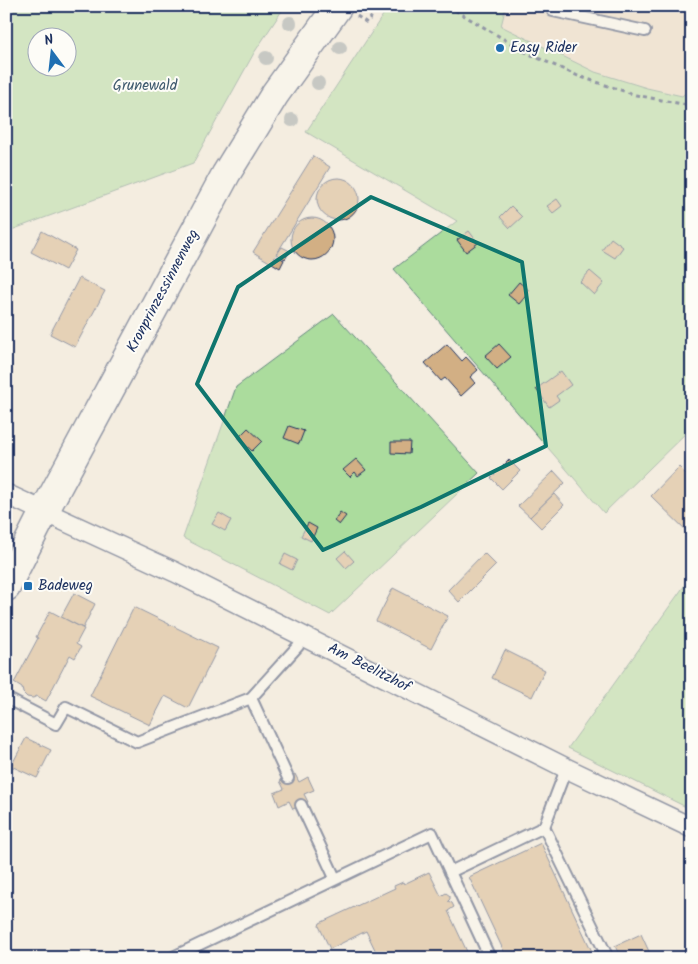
<svg xmlns="http://www.w3.org/2000/svg" width="698" height="964" viewBox="0 0 698 964" font-family="Kalam,sans-serif">
<rect width="100%" height="100%" fill="#f4ede0"/>
<filter id="ink" filterUnits="userSpaceOnUse"><feTurbulence type="fractalNoise" baseFrequency=".02" numOctaves="2"/><feDisplacementMap in="SourceGraphic" scale="10" xChannelSelector="R" yChannelSelector="G"/><feConvolveMatrix kernelMatrix="1 2 1 2 8 2 1 2 1" color-interpolation-filters="sRGB"/></filter>
<g filter="url(#ink)">
<polygon fill="#eadac4" points="506,6 692,6 692,87 682,96 647,88 595,72 501,26"/>
<g fill="#abdc9d" stroke="#63867e" fill-rule="evenodd">
<path d="M6 6H285L254 53 193 163 6 232ZM38 38H68V68H38Z"/>
<polygon points="389,6 506,6 501,26 595,72 647,88 682,96 692,87 692,427 604,513 394,269 457,221 306,132"/>
<polygon points="334,314 479,473 330,615 183,538 236,387"/>
<polygon points="692,575 692,810 568,748"/>
</g>
<g fill="#d2af84" stroke="#1b2f5e">
<polygon points="313,156 330,167 271,263 253,252"/>
<circle cx="338" cy="199" r="21"/>
<polygon points="557,199 562,206 553,213 547,206"/>
<polygon points="511,206 522,217 510,228 500,217"/>
<circle cx="312" cy="239" r="21"/>
<polygon points="42,231 76,250 65,270 31,252"/>
<polygon points="469,231 478,243 466,252 457,240"/>
<polygon points="611,238 623,247 615,258 602,250"/>
<polygon points="282,247 290,251 285,259 277,254"/>
<polygon points="277,256 284,260 280,268 272,263"/>
<polygon points="590,271 604,283 594,295 580,282"/>
<polygon points="79,278 105,291 75,347 50,334"/>
<polygon points="519,282 530,291 519,304 508,295"/>
<polygon points="447,344 462,361 466,357 478,370 470,377 475,383 461,396 445,378 441,381 425,363"/>
<polygon points="499,344 511,357 497,369 485,356"/>
<polygon points="561,371 571,385 556,396 559,400 549,407 536,389"/>
<polygon points="289,426 304,431 299,444 284,438"/>
<polygon points="248,428 262,441 252,451 238,438"/>
<polygon points="391,442 410,442 409,454 391,453"/>
<polygon points="356,459 366,470 358,476 355,472 350,477 343,470"/>
<polygon points="509,460 520,471 502,489 491,478"/>
<polygon points="679,467 692,480 692,536 651,496"/>
<polygon points="554,471 565,483 530,517 518,506"/>
<polygon points="554,494 564,505 541,528 530,517"/>
<polygon points="340,512 346,516 339,525 334,521"/>
<polygon points="219,513 231,520 225,531 212,524"/>
<polygon points="308,523 317,528 311,541 301,536"/>
<polygon points="345,551 354,561 346,568 337,558"/>
<polygon points="484,553 496,565 459,602 448,590"/>
<polygon points="285,554 297,560 292,570 280,564"/>
<polygon points="393,588 448,616 431,649 376,621"/>
<polygon points="74,593 95,604 83,628 61,617"/>
<polygon points="134,607 218,648 188,708 165,696 150,725 90,696"/>
<polygon points="50,611 84,629 76,644 81,647 75,658 70,655 46,701 37,696 33,698 27,697 23,693 22,688 14,683 38,638 36,637"/>
<polygon points="505,650 545,670 532,697 492,678"/>
<polygon points="26,738 51,750 37,778 11,766"/>
<polygon points="295,774 299,782 308,777 314,790 304,794 308,802 293,809 289,801 279,806 274,793 284,789 280,781"/>
<polygon points="541,843 595,958 507,958 469,877"/>
<polygon points="429,872 441,896 446,893 450,896 450,899 448,901 452,903 454,907 448,911 470,958 379,958 366,931 330,949 319,926 320,923 395,888 394,886 403,882 404,884"/>
<polygon points="641,934 652,958 621,958 615,946"/>
</g>
<g fill="none" stroke-linecap="round" stroke-linejoin="round">
<g stroke="#1b2f5e" stroke-width="14">
<g id="lane">
<polyline points="553,6 553,11 645,31"/>
<polyline points="6,698 56,724 66,707 137,742 251,698 298,646 303,635"/>
<polyline points="251,698 288,778"/>
<polyline points="301,805 335,878"/>
<polyline points="544,827 608,958"/>
<polyline points="450,872 544,827 563,777 568,769"/>
<polyline points="171,958 432,833 490,958"/>
</g>
</g>
<g stroke="#1b2f5e" stroke-width="22">
<polyline id="street" points="6,494 175,572 568,769 692,828"/>
</g>
<g stroke="#1b2f5e" stroke-width="31">
<polyline id="secondary" points="6,587 44,512 226,174 275,94 338,6"/>
</g>
<g stroke="#1b2f5e" stroke-width="3" stroke-dasharray="4 4" stroke-linecap="butt">
<polyline points="448,6 529,54 578,76 636,95 692,106"/>
<polyline points="357,16 367,23 379,6"/>
</g>
<use href="#lane" stroke="#fdfcf7" stroke-width="10"/>
<use href="#street" stroke="#fdfcf7" stroke-width="19"/>
<use href="#secondary" stroke="#fdfcf7" stroke-width="28"/>
</g>
<g fill="#909ca1">
<circle cx="290" cy="23" r="7"/>
<circle cx="340" cy="48" r="7"/>
<circle cx="266" cy="58" r="7"/>
<circle cx="318" cy="83" r="7"/>
<circle cx="292" cy="120" r="7"/>
</g>
</g>
<path d="M0 0H698V964H0ZM371 197 522 262 546 446 421 507 323 550 197 384 238 287Z" fill="#f4ede0" fill-opacity=".55" fill-rule="evenodd"/>
<path fill="none" stroke="#0f766e" stroke-width="4" stroke-linejoin="round" d="M371 197 522 262 546 446 421 507 323 550 197 384 238 287Z"/>
<g fill="#1f6fb2" stroke="#fdfcf7" stroke-width="2">
<circle cx="500" cy="48" r="5"/>
<rect x="23" y="581" width="10" height="10" rx="2.5"/>
</g>
<g text-anchor="middle" dominant-baseline="central" stroke-width="4" stroke-linejoin="round" paint-order="stroke">
<g font-size="15" fill="#1b2f5e" stroke="#fdfcf7" text-anchor="start">
<text x="510" y="48">Easy Rider</text>
<text x="38" y="586">Badeweg</text>
</g>
<g font-size="15" fill="#3f5a6e" stroke="#fdfcf7">
<text x="145" y="86">Grunewald</text>
</g>
<g font-size="15" fill="#1b2f5e" stroke="#fdfcf7">
<text transform="translate(163 291) rotate(-62)">Kronprinzessinnenweg</text>
<text transform="translate(369 668) rotate(27)">Am Beelitzhof</text>
</g>
</g>
<rect width="698" height="964" fill="none" stroke="#fdfcf7" stroke-width="25"/>
<rect x="12" y="12" width="673" height="939" fill="none" stroke="#1b2f5e" stroke-width="2" filter="url(#ink)"/>
<g transform="translate(52 52) rotate(345)"><circle r="24" fill="#fdfcf7" stroke="#a3aaba"/>
<path d="M0-4L9 19L0 12L-9 19Z" fill="#1f6fb2"/>
<text y="-8" font-size="14" font-weight="bold" text-anchor="middle" fill="#1b2f5e">N</text>
</g>
</svg>
